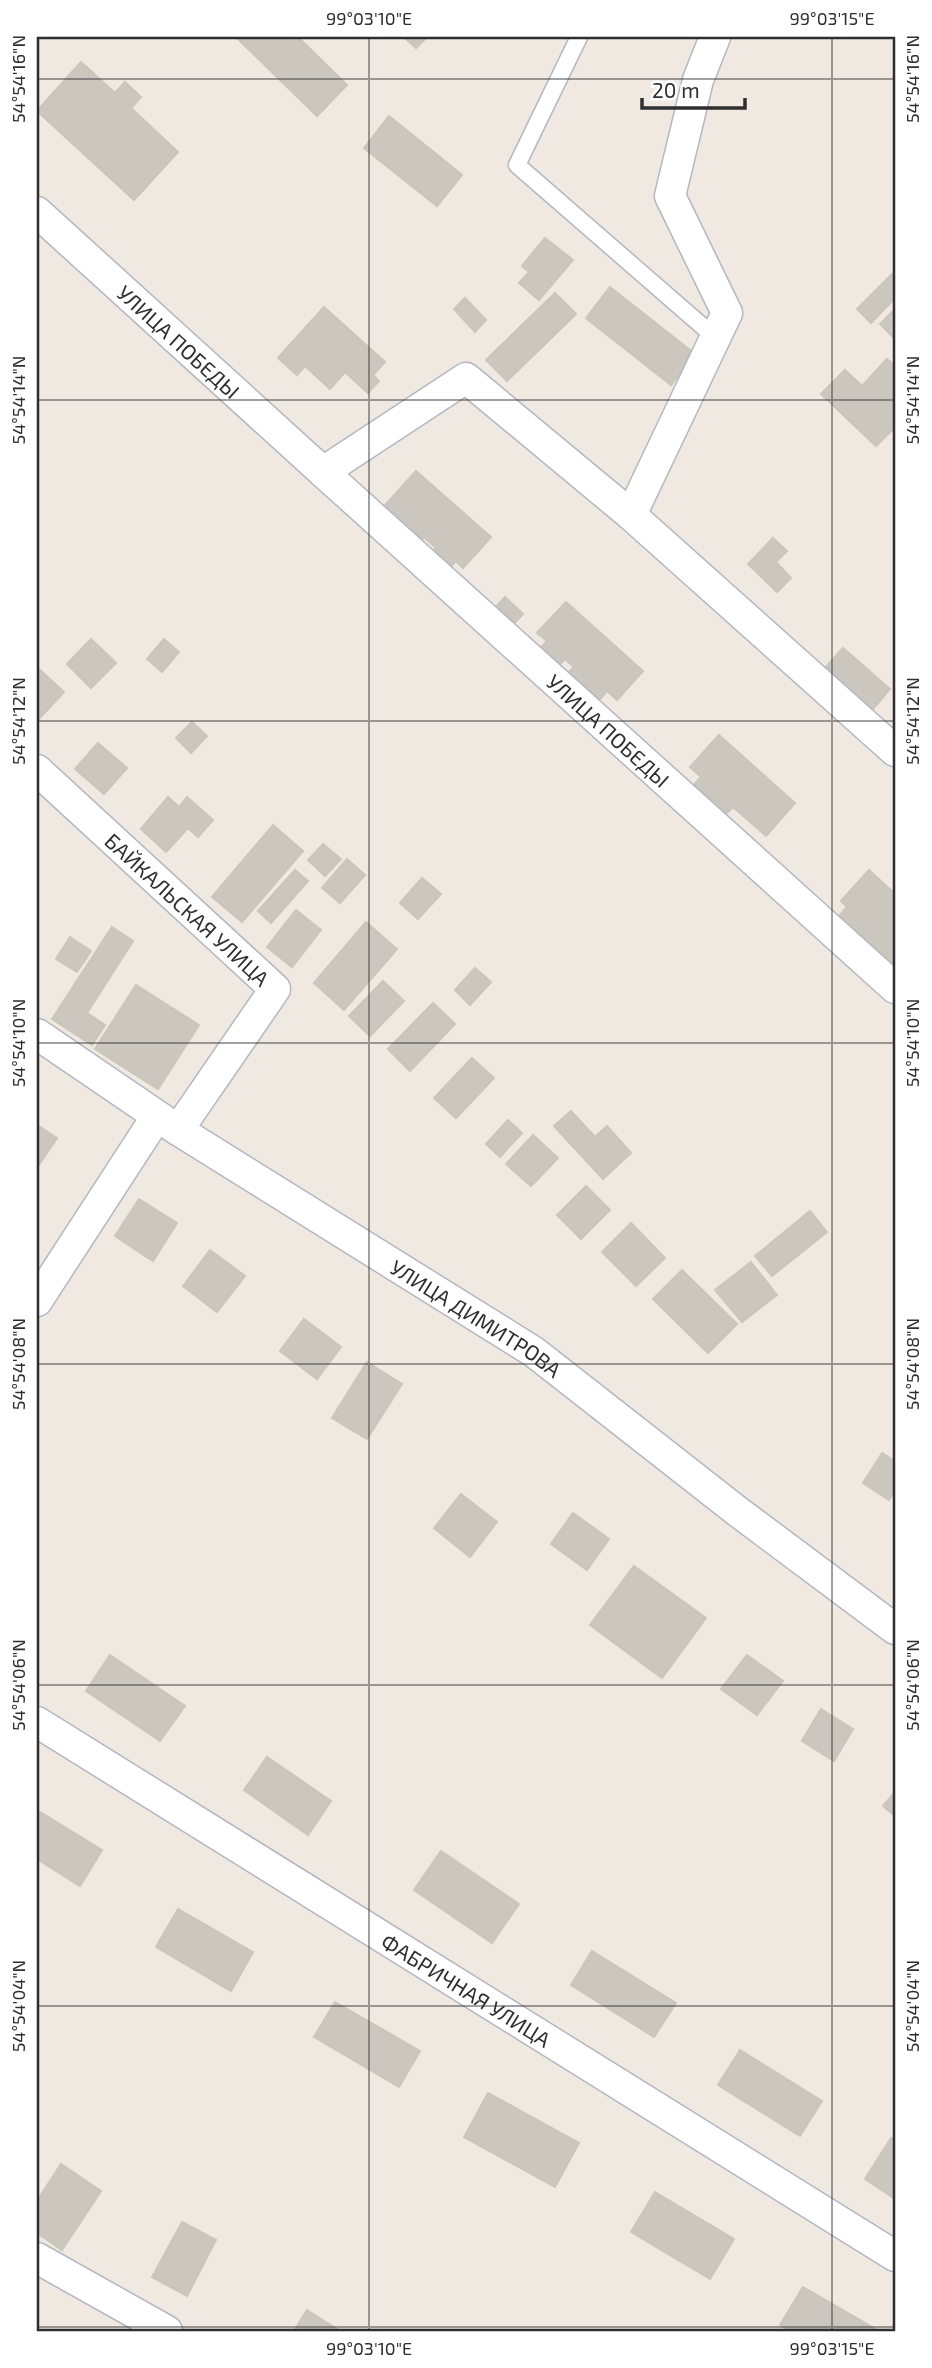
<svg xmlns="http://www.w3.org/2000/svg" width="932" height="2368" viewBox="0 0 932 2368" font-family="'Exo 2',sans-serif">
<rect width="100%" height="100%" fill="#efe9e1"/>
<g fill="#cbc7bf" stroke="#cbc5ba" stroke-width="2">
<polygon points="236,37 298,37 347,85 317,116"/>
<polygon points="404,37 427,37 416,48"/>
<polygon points="81,62 115,93 125,82 141,97 131,108 178,152 134,200 37,111"/>
<polygon points="389,116 462,175 437,206 364,148"/>
<polygon points="545,238 573,260 539,300 519,283 529,272 522,266"/>
<polygon points="892,274 895,277 895,298 871,323 857,309"/>
<polygon points="610,287 695,354 671,385 586,318"/>
<polygon points="555,293 576,314 507,381 486,360"/>
<polygon points="465,298 486,320 475,332 454,309"/>
<polygon points="324,307 385,362 373,375 379,381 368,393 345,372 330,389 305,366 297,375 278,358"/>
<polygon points="895,309 895,335 893,337 880,324"/>
<polygon points="887,359 895,366 895,427 876,446 821,394 845,370 862,386"/>
<polygon points="416,471 491,537 463,568 456,561 446,572 429,556 436,548 424,537 415,548 377,514"/>
<polygon points="773,538 787,551 776,562 791,578 777,592 748,564"/>
<polygon points="505,597 523,614 506,632 488,616"/>
<polygon points="566,602 643,671 617,700 607,691 593,707 562,679 574,667 565,659 555,669 537,652 547,641 537,633"/>
<polygon points="91,639 116,663 91,688 67,664"/>
<polygon points="164,639 179,652 162,672 147,659"/>
<polygon points="843,648 890,689 872,710 824,669"/>
<polygon points="39,669 64,692 37,721 37,672"/>
<polygon points="192,722 207,736 191,753 176,738"/>
<polygon points="719,735 795,803 766,836 733,807 727,813 713,800 709,804 691,788 701,777 690,767"/>
<polygon points="98,743 127,768 104,794 75,769"/>
<polygon points="168,797 179,807 187,797 213,820 198,837 188,828 166,852 141,829"/>
<polygon points="273,825 303,851 242,922 212,897"/>
<polygon points="323,844 341,859 325,876 308,860"/>
<polygon points="347,859 365,875 340,903 322,888"/>
<polygon points="295,870 308,881 271,923 258,911"/>
<polygon points="869,870 895,894 895,976 835,921 847,907 841,901"/>
<polygon points="422,878 441,894 418,919 400,903"/>
<polygon points="296,910 321,930 292,967 267,947"/>
<polygon points="366,922 397,949 344,1010 314,983"/>
<polygon points="112,927 133,941 87,1013 105,1025 92,1045 52,1019"/>
<polygon points="70,937 91,951 77,972 56,959"/>
<polygon points="475,968 491,982 470,1005 455,990"/>
<polygon points="383,981 404,1001 370,1036 349,1016"/>
<polygon points="136,985 199,1025 158,1089 95,1049"/>
<polygon points="433,1003 455,1024 410,1071 388,1049"/>
<polygon points="472,1058 494,1078 456,1118 434,1098"/>
<polygon points="571,1111 595,1137 607,1126 631,1153 603,1179 554,1126"/>
<polygon points="508,1120 522,1133 500,1157 486,1144"/>
<polygon points="37,1125 57,1138 37,1168"/>
<polygon points="533,1135 558,1158 531,1186 506,1164"/>
<polygon points="586,1186 610,1210 581,1239 557,1215"/>
<polygon points="139,1199 177,1223 153,1261 115,1236"/>
<polygon points="810,1211 827,1232 772,1276 755,1256"/>
<polygon points="631,1223 665,1258 636,1286 602,1252"/>
<polygon points="210,1250 245,1276 217,1312 183,1286"/>
<polygon points="751,1262 777,1295 742,1322 715,1290"/>
<polygon points="682,1270 737,1324 708,1353 653,1299"/>
<polygon points="304,1319 341,1347 317,1379 280,1351"/>
<polygon points="367,1362 402,1384 367,1439 332,1418"/>
<polygon points="882,1453 895,1461 895,1490 889,1500 863,1483"/>
<polygon points="461,1494 497,1522 470,1557 434,1528"/>
<polygon points="573,1513 609,1539 587,1570 551,1544"/>
<polygon points="634,1566 706,1618 662,1678 590,1625"/>
<polygon points="110,1655 185,1706 160,1741 86,1691"/>
<polygon points="747,1655 783,1681 757,1715 721,1689"/>
<polygon points="821,1709 853,1729 834,1761 802,1741"/>
<polygon points="267,1757 331,1801 308,1835 244,1790"/>
<polygon points="895,1792 895,1816 883,1806"/>
<polygon points="37,1810 102,1850 80,1886 37,1859"/>
<polygon points="441,1851 519,1904 492,1943 414,1890"/>
<polygon points="178,1909 253,1952 231,1991 156,1947"/>
<polygon points="592,1951 676,2003 654,2037 571,1985"/>
<polygon points="335,2002 420,2051 399,2087 314,2037"/>
<polygon points="740,2050 822,2101 800,2136 718,2085"/>
<polygon points="488,2093 579,2143 555,2187 464,2137"/>
<polygon points="891,2138 895,2140 895,2199 865,2179"/>
<polygon points="61,2164 101,2191 62,2250 37,2233 37,2201"/>
<polygon points="655,2192 734,2239 710,2279 631,2232"/>
<polygon points="182,2222 216,2240 187,2296 152,2277"/>
<polygon points="803,2287 879,2331 790,2331 780,2325"/>
<polygon points="307,2310 337,2329 336,2331 294,2331"/>
</g>
<g fill="none" stroke-linecap="round" stroke-linejoin="round">
<g stroke="#b4b7c1" stroke-width="19">
<polyline id="lane" points="579,37 517,165 716,338"/>
</g>
<g stroke="#b4b7c1" stroke-width="33">
<g id="street">
<path id="s1" d="M37 212 323 472 466 378 631 515 895 751"/>
<path id="s2" d="M323 472 895 988"/>
<polyline points="631,515 727,313 670,196 698,80 715,37"/>
<path id="s3" d="M37 770 275 989 178 1130"/>
<path id="s4" d="M37 1034 178 1130 534 1352 737 1511 895 1629"/>
<polyline points="37,1301 157,1116"/>
<path id="s5" d="M37 1722 895 2256"/>
<polyline points="37,2258 167,2331"/>
</g>
</g>
<use href="#lane" stroke="#fff" stroke-width="16"/>
<use href="#street" stroke="#fff" stroke-width="30"/>
</g>
<path fill="none" stroke="#2e2e2e" stroke-width="2" stroke-opacity="0.45" d="M369 37V2331M832 37V2331M37 79H895M37 400H895M37 721H895M37 1043H895M37 1364H895M37 1685H895M37 2006H895M37 2327H895"/>
<g text-anchor="middle" dominant-baseline="central" stroke-width="6" stroke-linejoin="round" paint-order="stroke">
<g font-size="21" fill="#2e2e2e" stroke="#fff">
<text stroke="none"><textPath href="#s1" startOffset="192">УЛИЦА ПОБЕДЫ</textPath></text>
<text stroke="none"><textPath href="#s2" startOffset="385">УЛИЦА ПОБЕДЫ</textPath></text>
<text stroke="none"><textPath href="#s3" startOffset="205">БАЙКАЛЬСКАЯ УЛИЦА</textPath></text>
<text stroke="none"><textPath href="#s4" startOffset="523">УЛИЦА ДИМИТРОВА</textPath></text>
<text stroke="none"><textPath href="#s5" startOffset="506">ФАБРИЧНАЯ УЛИЦА</textPath></text>
</g>
</g>
<rect width="932" height="2368" fill="none" stroke="#ffffff" stroke-width="77"/>
<path d="M642 98v10h103v-10" fill="none" stroke="#2e2e2e" stroke-width="3.5"/>
<text x="652" y="98" font-size="21" fill="#2e2e2e" stroke="#ffffff" stroke-width="5" paint-order="stroke">20 m</text>
<rect x="38" y="38" width="856" height="2292" fill="none" stroke="#2e2e2e" stroke-width="2.5"/>
<g font-size="18" text-anchor="middle" fill="#2e2e2e">
<text x="369" y="25">99°03'10"E</text>
<text x="832" y="25">99°03'15"E</text>
<text transform="translate(19 79) rotate(-90)" y="6">54°54'16"N</text>
<text transform="translate(913 79) rotate(-90)" y="6">54°54'16"N</text>
<text transform="translate(19 400) rotate(-90)" y="6">54°54'14"N</text>
<text transform="translate(913 400) rotate(-90)" y="6">54°54'14"N</text>
<text transform="translate(19 721) rotate(-90)" y="6">54°54'12"N</text>
<text transform="translate(913 721) rotate(-90)" y="6">54°54'12"N</text>
<text transform="translate(19 1043) rotate(-90)" y="6">54°54'10"N</text>
<text transform="translate(913 1043) rotate(-90)" y="6">54°54'10"N</text>
<text transform="translate(19 1364) rotate(-90)" y="6">54°54'08"N</text>
<text transform="translate(913 1364) rotate(-90)" y="6">54°54'08"N</text>
<text transform="translate(19 1685) rotate(-90)" y="6">54°54'06"N</text>
<text transform="translate(913 1685) rotate(-90)" y="6">54°54'06"N</text>
<text transform="translate(19 2006) rotate(-90)" y="6">54°54'04"N</text>
<text transform="translate(913 2006) rotate(-90)" y="6">54°54'04"N</text>
<text x="369" y="2355">99°03'10"E</text>
<text x="832" y="2355">99°03'15"E</text>
</g>
</svg>
